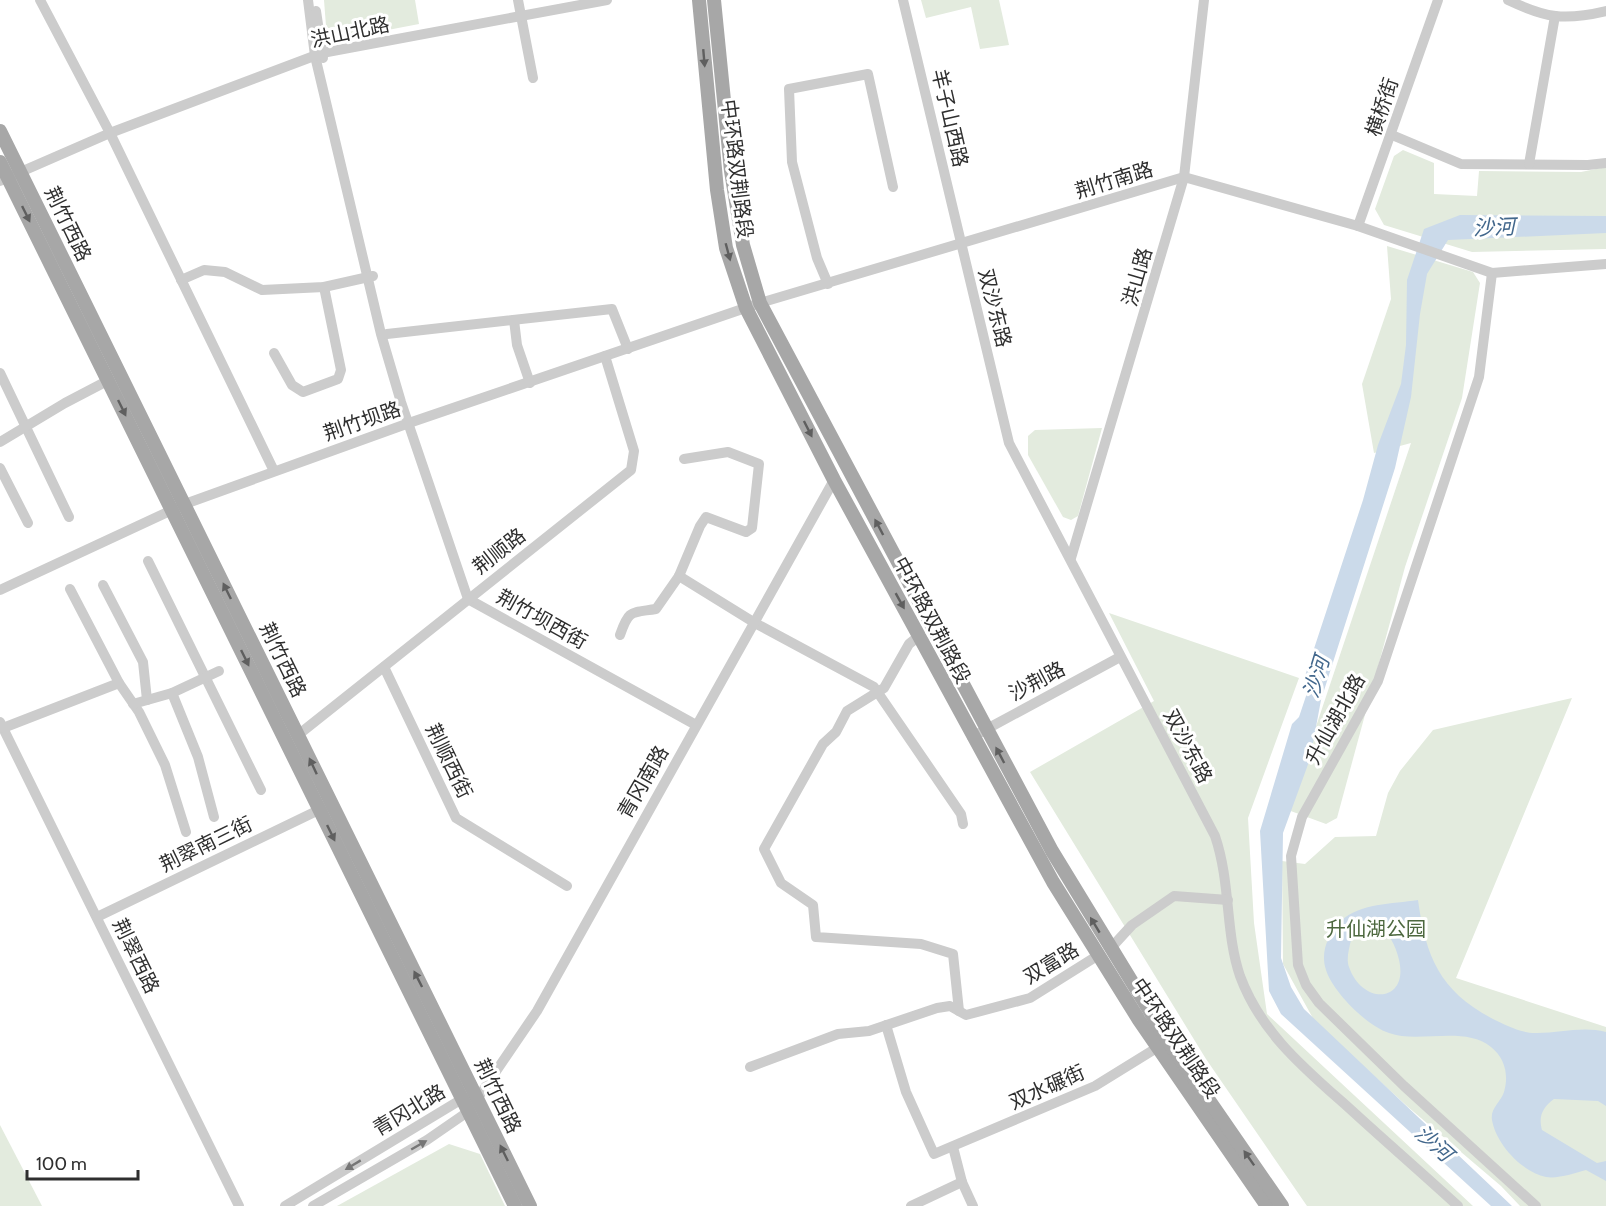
<svg xmlns="http://www.w3.org/2000/svg" width="1606" height="1206" viewBox="0 0 1606 1206" font-family="Cabin,'Noto Sans SC',sans-serif">
<rect width="100%" height="100%" fill="#fff"/>
<g fill="#e3ebde">
<polygon points="324,0 415,0 419,24 341,39 326,26"/>
<polygon points="921,0 999,0 1009,45 980,49 971,7 926,18"/>
<polygon points="1403,150 1434,163 1434,194 1477,196 1479,171 1581,172 1606,167 1606,249 1472,252 1384,225 1375,209 1394,156"/>
<polygon points="1387,246 1473,272 1480,283 1462,398 1405,567 1337,818 1326,824 1288,810 1411,443 1374,453 1362,384 1391,299"/>
<polygon points="1102,428 1078,516 1071,520 1063,517 1028,455 1028,436 1035,430"/>
<polygon points="1109,613 1299,678 1248,818 1254,923 1267,1014 1473,1206 1307,1206 1206,1059 1030,772 1154,701"/>
<polygon points="1572,698 1456,978 1606,1027 1606,1206 1520,1206 1501,1186 1408,1107 1315,1022 1283,964 1282,861 1305,864 1335,837 1376,836 1388,793 1400,771 1433,730"/>
<polygon points="0,1125 42,1206 0,1206"/>
<polygon points="449,1144 480,1154 505,1206 337,1206"/>
</g>
<g fill="#cbdaea" fill-rule="evenodd">
<polygon points="1460,215 1606,216 1606,233 1448,240 1427,274 1420,314 1411,397 1395,468 1321,700 1310,759 1283,833 1281,958 1291,987 1304,1009 1512,1206 1491,1206 1281,1014 1269,991 1260,831 1292,724 1299,717 1309,687 1304,679 1363,500 1378,445 1401,384 1406,345 1407,280 1424,229"/>
<path d="M1418 900C1426 958 1440 991 1493 1019 1505 1025 1523 1034 1537 1033 1560 1033 1583 1026 1606 1032V1106L1598 1101 1554 1099C1543 1107 1538 1116 1542 1130L1597 1163 1606 1161V1181L1586 1170C1575 1173 1558 1179 1546 1177 1522 1172 1496 1144 1492 1120 1490 1108 1501 1102 1504 1092 1509 1075 1505 1058 1491 1047 1464 1025 1418 1044 1389 1033 1367 1026 1333 992 1326 970 1320 952 1328 934 1341 921 1360 903 1392 904 1418 900ZM1367 924C1382 925 1388 932 1394 945 1419 1002 1364 1010 1349 967 1346 959 1349 949 1351 940Z"/>
</g>
<g fill="none" stroke-linecap="round" stroke-linejoin="round">
<g stroke="#ccc" stroke-width="10">
<polyline points="40,0 110,133 274,471"/>
<polyline points="308,0 315,56 381,334 401,402 468,599 696,725"/>
<polyline points="518,0 533,78"/>
<path d="M903 0 1009 443 1215 836C1231 883 1225 932 1240 976 1261 1033 1305 1069 1349 1108 1385 1141 1422 1173 1458 1206"/>
<path d="M1508 0C1546 18 1564 21 1606 11"/>
<polyline points="316,11 323,58"/>
<polyline points="1392,135 1461,164 1588,165 1606,163"/>
<polyline points="1529,164 1555,16"/>
<polyline points="0,181 110,133 322,53 607,0"/>
<polyline points="1358,226 1438,0"/>
<polyline points="1492,273 1479,377 1378,681 1302,817 1291,856 1298,965 1306,985 1319,1003 1404,1086 1536,1206"/>
<polyline points="181,280 204,270 225,272 262,290 324,287 373,276"/>
<polyline points="828,284 817,258 792,162 789,89 868,74 893,187"/>
<polyline points="514,320 517,345 530,383"/>
<polyline points="387,334 612,309 628,349"/>
<polyline points="274,353 292,385 303,392 338,379 341,370 324,287"/>
<polyline points="0,373 69,517"/>
<polyline points="0,442 65,403 109,380"/>
<polyline points="0,468 28,523"/>
<polyline points="1071,558 1184,177 1204,0"/>
<polyline points="148,561 261,790"/>
<polyline points="679,576 755,623 874,687 961,814 963,824"/>
<polyline points="103,585 143,662 147,700"/>
<polyline points="0,590 185,504 409,423 760,303 1184,177 1358,226 1492,273 1606,264"/>
<path d="M620 635C629 609 631 613 656 609L679 576 700 526 706 517 746 532 752 528 759 464 728 452 684 459"/>
<polyline points="919,636 909,644 884,688 847,711 836,732 823,744 764,849 781,883 813,905 816,937 921,944 953,954 959,1011"/>
<polyline points="384,667 456,818 567,886"/>
<polyline points="119,683 139,712 165,765 186,832"/>
<polyline points="172,693 219,671"/>
<polyline points="133,704 172,693 198,757 214,817"/>
<polyline points="0,722 239,1206"/>
<polyline points="3,728 119,683 70,589"/>
<polyline points="298,735 631,470 634,451 605,356"/>
<polyline points="972,737 1120,657"/>
<polyline points="97,917 325,807"/>
<polyline points="1110,949 1132,925 1174,896 1228,900"/>
<polyline points="886,1025 906,1092 934,1154 1095,1086 1163,1044"/>
<polyline points="750,1067 838,1034 869,1031 937,1008 950,1006 966,1015 1030,998 1097,956"/>
<polyline points="953,1147 962,1182 973,1206"/>
<polyline points="285,1206 462,1099 468,1098"/>
<polyline points="313,1206 427,1140 469,1111 537,1011 834,480"/>
<polyline points="911,1206 962,1182"/>
</g>
<g stroke="#a7a7a7" stroke-width="14">
<polyline points="699,0 717,190 726,248 746,308 834,480 1053,882 1139,1020 1267,1206"/>
<polyline points="714,0 731,171 743,245 760,303 1052,851 1168,1041 1282,1206"/>
<polyline points="0,131 530,1206"/>
<polyline points="0,162 515,1206"/>
</g>
</g>
<defs><path id="oneway-solid" d="M-6-.8H1V-3.2L6.5 0L1 3.2V.8H-6Z" transform="scale(1.5)"/></defs>
<g fill="#5f5f5f">
<use href="#oneway-solid" transform="translate(704 58) rotate(85)"/>
<use href="#oneway-solid" transform="translate(26 214) rotate(64)"/>
<use href="#oneway-solid" transform="translate(728 252) rotate(75)"/>
<use href="#oneway-solid" transform="translate(122 408) rotate(64)"/>
<use href="#oneway-solid" transform="translate(808 429) rotate(63)"/>
<use href="#oneway-solid" transform="translate(879 527) rotate(-118)"/>
<use href="#oneway-solid" transform="translate(227 591) rotate(-116)"/>
<use href="#oneway-solid" transform="translate(900 601) rotate(61)"/>
<use href="#oneway-solid" transform="translate(245 658) rotate(64)"/>
<use href="#oneway-solid" transform="translate(1000 755) rotate(-118)"/>
<use href="#oneway-solid" transform="translate(313 766) rotate(-115)"/>
<use href="#oneway-solid" transform="translate(331 833) rotate(64)"/>
<use href="#oneway-solid" transform="translate(1095 925) rotate(-121)"/>
<use href="#oneway-solid" transform="translate(418 979) rotate(-117)"/>
<use href="#oneway-solid" transform="translate(504 1153) rotate(-116)"/>
<use href="#oneway-solid" transform="translate(1249 1158) rotate(-125)"/>
</g>
<g fill="#767676">
<use href="#oneway-solid" transform="translate(419 1145) rotate(-30)"/>
<use href="#oneway-solid" transform="translate(353 1165) rotate(149)"/>
</g>
<g text-anchor="middle" dominant-baseline="central" stroke-width="6" stroke-linejoin="round" paint-order="stroke">
<g font-size="20" fill="#2f2f2f" stroke="#fff">
<text transform="translate(350 32) rotate(-12)">洪山北路</text>
<text transform="translate(1382 107) rotate(-71)">横桥街</text>
<text transform="translate(950 118) rotate(77)">羊子山西路</text>
<text transform="translate(737 169) rotate(83)">中环路双荆路段</text>
<text transform="translate(1114 180) rotate(-17)">荆竹南路</text>
<text transform="translate(68 224) rotate(64)">荆竹西路</text>
<text transform="translate(1137 277) rotate(-74)">洪山路</text>
<text transform="translate(995 308) rotate(76)">双沙东路</text>
<text transform="translate(362 421) rotate(-19)">荆竹坝路</text>
<text transform="translate(499 551) rotate(-38)">荆顺路</text>
<text transform="translate(542 619) rotate(29)">荆竹坝西街</text>
<text transform="translate(932 620) rotate(62)">中环路双荆路段</text>
<text transform="translate(283 660) rotate(64)">荆竹西路</text>
<text transform="translate(1037 681) rotate(-28)">沙荆路</text>
<text transform="translate(1335 719) rotate(-61)">升仙湖北路</text>
<text transform="translate(1188 746) rotate(62)">双沙东路</text>
<text transform="translate(449 761) rotate(64)">荆顺西街</text>
<text transform="translate(643 782) rotate(-60)">青冈南路</text>
<text transform="translate(206 844) rotate(-26)">荆翠南三街</text>
<text transform="translate(136 956) rotate(64)">荆翠西路</text>
<text transform="translate(1051 963) rotate(-31)">双富路</text>
<text transform="translate(1176 1038) rotate(56)">中环路双荆路段</text>
<text transform="translate(1047 1087) rotate(-24)">双水碾街</text>
<text transform="translate(498 1096) rotate(64)">荆竹西路</text>
<text transform="translate(409 1110) rotate(-31)">青冈北路</text>
</g>
<g font-size="20" fill="#4d683f" stroke="#fff">
<text x="1376" y="929">升仙湖公园</text>
</g>
<g font-size="21" font-style="italic" fill="#42678c" stroke="#fff">
<text transform="translate(1494 227) rotate(-2)">沙河</text>
<text transform="translate(1316 677) rotate(-73)">沙河</text>
<text transform="translate(1434 1143) rotate(42)">沙河</text>
</g>
</g>
<path d="M27 1170v9h111v-9" fill="none" stroke="#2f2f2f" stroke-width="3"/>
<text x="36" y="1170" font-size="18" fill="#2f2f2f" stroke="#ffffff" stroke-width="4.5" paint-order="stroke">100 m</text>
</svg>
